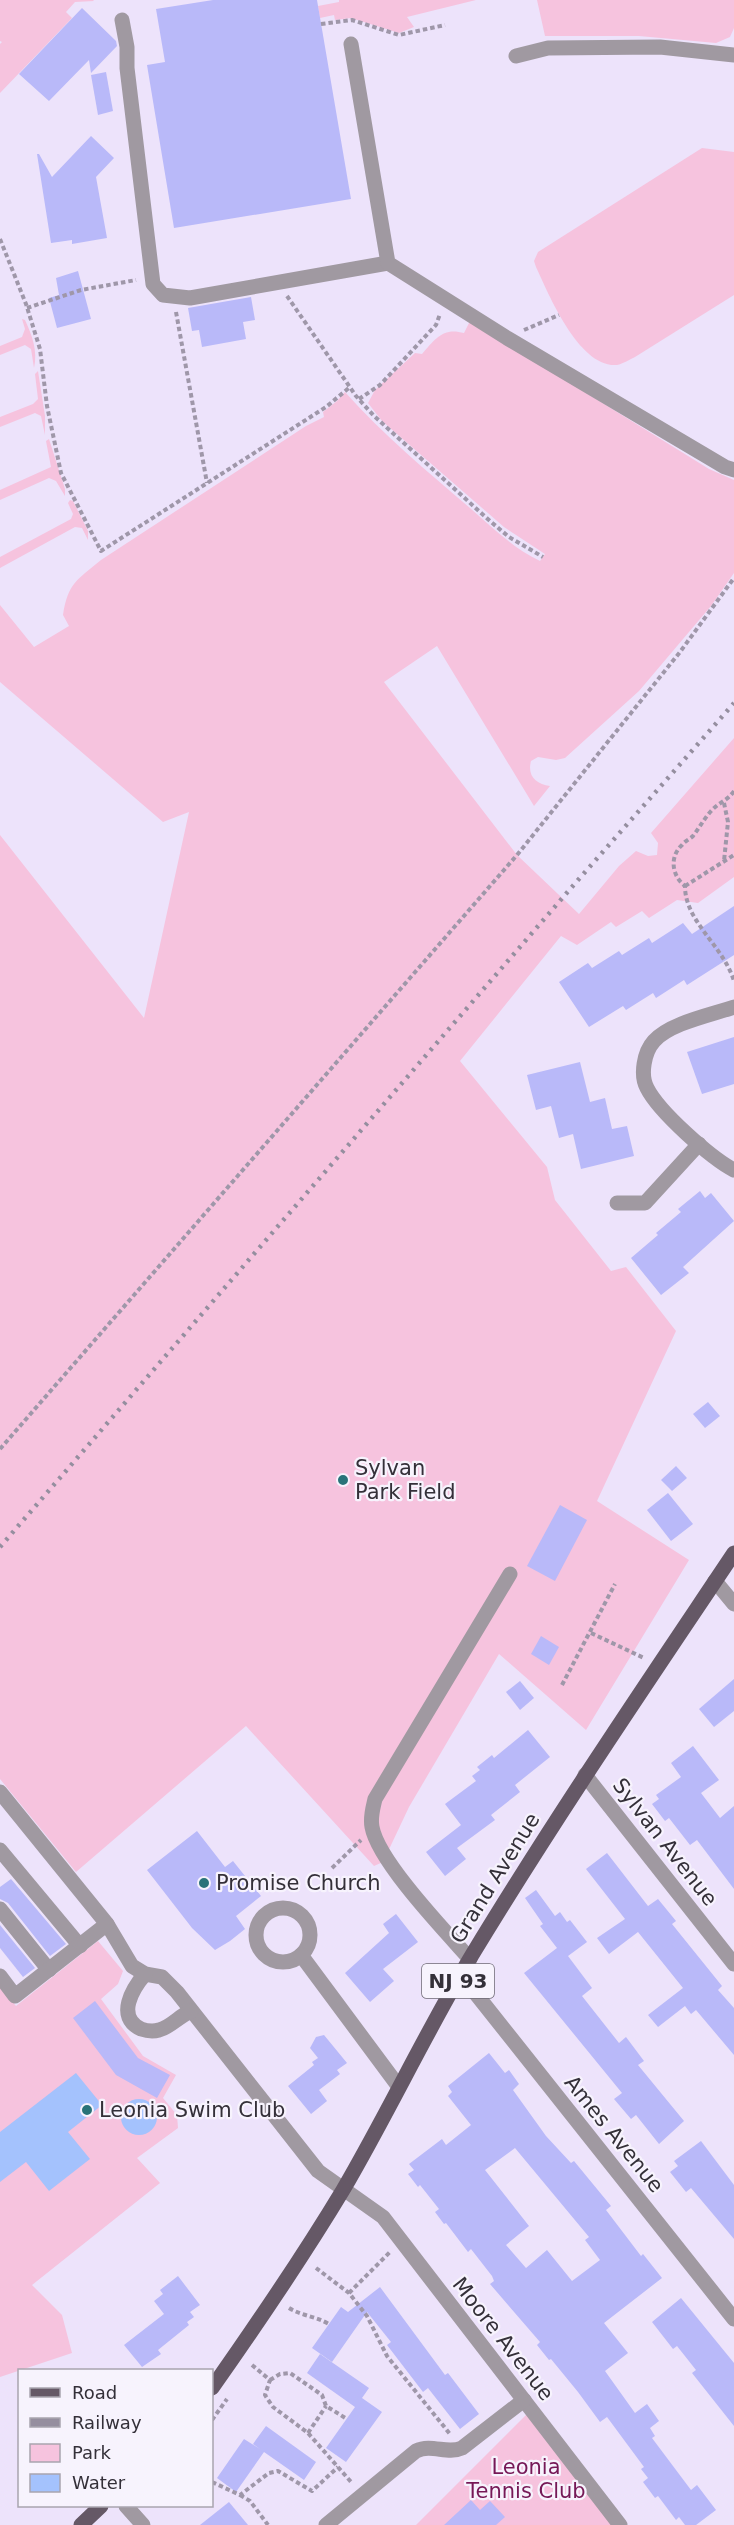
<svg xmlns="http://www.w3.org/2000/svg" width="734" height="2525" viewBox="0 0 734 2525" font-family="'DejaVu Sans',sans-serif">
<rect width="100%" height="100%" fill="#ede3fb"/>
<g fill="#f6c3de">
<polygon points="0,0 93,0 94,1 75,2 66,12 72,18 0,93 0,44 2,42 0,41"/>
<polygon points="339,0 476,0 407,17 414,27 399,33 351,18 335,20 334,15 320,18 318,6 339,2"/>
<polygon points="537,0 734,0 734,28 730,37 716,43 639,36 545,36"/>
<path d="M702 148 734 152V295L635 357C630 359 623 364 617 365 579 368 549 295 536 267L534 261 538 252Z"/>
<path d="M22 319 25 320C32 335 38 351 34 368L31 349 25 345 0 355V346L22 337 25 329Z"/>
<path d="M470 321 709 469 734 480V573L711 606 639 691 565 758 556 760 538 757 531 761C527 776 536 784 550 786L534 806 437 646 384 682 517 855 579 914 619 866 636 851 648 856 657 855 658 843 651 833 734 738V877L698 903 677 900 649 918 642 911 616 927 611 922 577 945 561 936 460 1061 547 1167 555 1200 611 1271 626 1267 676 1331 597 1501 689 1560 586 1730 499 1654 409 1807 383 1862 374 1866 246 1726 76 1872 0 1779V835L144 1018 189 812 163 822 0 682V605L34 647 69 626 63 615C68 583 77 580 101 560L306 426 324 417 323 412 337 401 345 392C383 435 427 471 470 508 493 528 513 548 540 561L545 554 504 527 382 421 368 403 375 390 415 353 422 354C435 339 443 327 464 333Z"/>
<polygon points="38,371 45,416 45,435 41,416 35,413 0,427 0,417 33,404 38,399 35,374"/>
<polygon points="49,439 65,489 65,496 56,481 49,478 0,500 0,490 51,467 46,441"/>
<polygon points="70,500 73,501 88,531 88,540 82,528 75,527 0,568 0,557 71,519 73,514 68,503"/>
<polygon points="98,1941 123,1971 118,1984 101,1999 143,2056 176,2075 163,2098 177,2115 178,2128 137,2158 160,2183 32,2285 62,2315 72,2353 0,2377 0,1986 16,2006"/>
<polygon points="531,2410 620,2525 416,2525"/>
</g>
<g fill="#a4c2fd">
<polygon points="76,2073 102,2105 68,2132 90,2159 49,2191 26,2162 0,2182 0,2132"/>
<circle cx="139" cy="2117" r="18"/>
</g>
<g fill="#b9b9f9" fill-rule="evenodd">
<polygon points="213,0 317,0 351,199 174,228 147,65 165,62 156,9"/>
<polygon points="82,8 116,41 117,46 91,73 89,60 49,101 19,74"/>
<polygon points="106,72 113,111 98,115 91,75"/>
<polygon points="91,136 114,158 96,177 107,238 72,244 72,240 51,243 37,154 39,154 52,177"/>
<polygon points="78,271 91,319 57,328 49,298 59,295 56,278"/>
<polygon points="251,297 255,320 243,322 246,339 202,347 199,330 192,331 188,308"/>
<polygon points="734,906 734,955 687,985 684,980 656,998 653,993 626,1010 623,1006 589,1027 559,982 588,963 592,968 619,951 622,955 649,938 652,943 683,923 692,934"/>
<polygon points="734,1037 734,1084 702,1094 687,1052"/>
<polygon points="580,1062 590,1102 605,1098 612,1129 627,1126 634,1156 581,1169 573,1134 559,1138 551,1106 536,1110 527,1075"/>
<polygon points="700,1191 705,1198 711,1193 734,1221 683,1267 689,1273 661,1295 631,1258 658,1235 656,1233 681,1212 678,1209"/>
<polygon points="708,1402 720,1416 705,1428 693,1414"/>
<polygon points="676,1466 687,1478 672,1491 661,1480"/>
<polygon points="668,1493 693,1524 671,1541 647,1510"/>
<polygon points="560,1505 587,1520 555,1581 527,1566"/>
<polygon points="541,1636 559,1647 549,1665 531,1654"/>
<polygon points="734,1679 734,1711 714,1727 699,1709"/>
<polygon points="520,1681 534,1698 520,1710 506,1692"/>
<polygon points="528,1730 550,1757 515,1785 520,1792 491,1815 495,1820 457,1848 466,1859 445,1876 426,1852 461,1825 445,1804 476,1781 472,1776 480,1770 477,1767 492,1755 494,1758"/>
<polygon points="693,1746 719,1780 701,1793 720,1818 734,1806 734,1889 697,1840 690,1845 669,1818 665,1821 652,1804 659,1799 656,1795 681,1777 671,1763"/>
<polygon points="197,1831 225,1867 233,1861 261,1896 236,1916 245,1929 230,1941 215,1950 192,1928 147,1870"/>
<polygon points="607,1853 648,1906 658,1899 676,1921 672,1924 722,1986 718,1990 734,2008 734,2055 696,2010 691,2014 685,2006 658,2027 648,2015 683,1988 638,1932 609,1954 597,1938 625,1919 586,1869"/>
<polygon points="11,1879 66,1944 50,1956 8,1903 0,1899 0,1887"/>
<polygon points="536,1890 555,1916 560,1912 567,1922 570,1920 587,1942 568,1956 592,1988 582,1996 619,2043 626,2037 644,2061 638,2065 684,2121 659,2144 636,2115 631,2119 614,2099 622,2093 524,1973 557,1948 540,1926 543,1924 525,1898"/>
<polygon points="396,1914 418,1942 383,1969 394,1981 370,2002 345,1973 389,1933 383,1924"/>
<polygon points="0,1925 35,1968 23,1977 0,1948"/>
<polygon points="95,2001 138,2058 170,2075 157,2098 116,2075 73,2018"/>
<polygon points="324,2035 347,2063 337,2070 340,2074 319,2090 327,2101 311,2114 288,2086 314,2065 312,2062 318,2058 310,2048 316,2037"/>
<path d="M489 2053 505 2073 509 2070 519 2084 513 2090 546 2136 571 2163 574 2161 611 2206 606 2210 641 2256 643 2254 662 2278 604 2323 628 2353 605 2371 635 2413 647 2404 659 2421 650 2428 655 2436 652 2438 691 2490 697 2485 716 2510 696 2525H685L679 2517 676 2520 658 2496 655 2498 643 2482 648 2478 641 2469 644 2467 607 2417 600 2422 578 2392 551 2359 549 2360 537 2345 540 2342 490 2284 494 2281 492 2276 471 2249 468 2252 446 2223 444 2224 435 2212 439 2209 420 2185 418 2187 408 2174 414 2170 409 2164 442 2139 446 2145 471 2125 448 2096 452 2092 448 2086ZM515 2148 589 2237 585 2240 600 2260 572 2281 547 2250 526 2268 506 2245 529 2226 485 2170Z"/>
<polygon points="701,2141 734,2185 734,2239 691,2188 686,2192 670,2172 678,2166 674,2161"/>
<polygon points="178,2276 200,2305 190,2312 194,2317 187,2322 189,2325 158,2350 161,2354 142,2367 124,2345 164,2314 154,2301 163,2294 160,2290"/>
<polygon points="380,2287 445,2375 448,2373 479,2414 460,2429 428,2388 423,2392 387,2345 391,2342 367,2312 332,2362 312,2348 341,2307 348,2312"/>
<polygon points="681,2298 734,2363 734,2426 692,2373 696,2370 677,2346 673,2349 652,2322"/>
<polygon points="320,2354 369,2388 362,2398 382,2412 346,2462 326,2448 355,2407 307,2373"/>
<polygon points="266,2426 316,2462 304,2480 264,2452 236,2492 217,2478 244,2439 260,2449 253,2444"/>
<polygon points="471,2500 480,2510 490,2501 505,2517 496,2525 444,2525"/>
<polygon points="229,2502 248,2525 200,2525"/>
</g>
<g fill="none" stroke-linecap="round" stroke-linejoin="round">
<g stroke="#9f97a9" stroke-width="4" stroke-dasharray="4.5 3" stroke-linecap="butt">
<polyline points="321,24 352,20 399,35 445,25"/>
<polyline points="0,239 26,304 40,349 47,406 61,473 101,551 326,407 350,387"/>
<polyline points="287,296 356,396 374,416 490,521 509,537 543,557"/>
<polyline points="27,308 81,290 136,280"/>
<polyline points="176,312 207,483"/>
<polyline points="524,330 559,315"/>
<polyline points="359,399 380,385 436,325 440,314"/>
<path d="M734 791C728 800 720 802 713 809 705 817 700 827 693 836 690 839 685 841 682 845 669 857 672 876 685 886 685 922 723 945 734 981"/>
<polyline points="724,803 728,822 724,861"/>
<polyline points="685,886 734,855"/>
<polyline points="0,1449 517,855 680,652 734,578"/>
<polyline points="591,1633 644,1658"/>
<polyline points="562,1685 615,1584"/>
<polyline points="332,1868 361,1840"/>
<polyline points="316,2268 349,2293 367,2316 387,2356 450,2434"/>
<polyline points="349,2293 390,2252"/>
<path d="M289 2308C302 2316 315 2316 329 2324"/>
<polyline points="252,2365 270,2380 265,2395 273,2407 308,2433 352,2483"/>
<polyline points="270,2380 280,2374 290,2373 322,2395 326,2406 347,2419"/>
<polyline points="212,2420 227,2399"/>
<polyline points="308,2433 326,2406"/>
<polyline points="212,2482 240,2495 269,2473 278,2471 312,2491 338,2467"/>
<polyline points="240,2495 250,2501 268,2525"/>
</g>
<g stroke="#a099a1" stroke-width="15">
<polyline points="122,20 127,47 127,68 153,284 163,295 190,298 388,263"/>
<polyline points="351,44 388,263 507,338 725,467 734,470"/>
<polyline points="516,56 548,48 660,47 734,55"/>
<path d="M734 1007C711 1015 670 1023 654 1041 644 1052 640 1075 647 1088 659 1112 711 1158 734 1170"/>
<polyline points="617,1203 645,1203 699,1144"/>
<polyline points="715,1581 734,1604"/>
<polyline points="585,1775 734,1964"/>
<polyline points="0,1792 107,1924 132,1966 145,1974 162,1977 177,1992 318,2171 383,2217 620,2525"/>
<polyline points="0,1850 80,1946"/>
<circle cx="283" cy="1935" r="27"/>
<polyline points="0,1909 49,1970"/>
<polyline points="301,1955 399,2087"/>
<path d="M470 1959C445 1931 378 1861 372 1827 370 1817 373 1808 375 1799L510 1574"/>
<path d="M145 1974C133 1988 115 2017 141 2029 147 2031 152 2032 159 2030 171 2027 179 2016 191 2011"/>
<polyline points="461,1975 734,2319"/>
<polyline points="0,1976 15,1996 107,1924"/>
<polyline points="126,2506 143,2525"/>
<path d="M326 2525 416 2451C432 2443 447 2455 462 2448L524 2400"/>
</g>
<g stroke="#655866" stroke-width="15">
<path d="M212 2388C257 2324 302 2258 343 2190 388 2113 426 2032 472 1955 555 1818 645 1686 734 1553"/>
<polyline points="81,2525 101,2506"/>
</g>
<polyline stroke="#958e9f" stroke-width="4.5" stroke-dasharray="3 6" stroke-linecap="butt" points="0,1547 578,880 734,703"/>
</g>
<g fill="#297379" stroke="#f7f3fd" stroke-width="2">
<circle cx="343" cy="1480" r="6"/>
<circle cx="204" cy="1883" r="6"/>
<circle cx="87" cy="2110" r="6"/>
</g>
<g text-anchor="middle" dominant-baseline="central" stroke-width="4.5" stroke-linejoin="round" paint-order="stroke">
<rect fill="#f7f3fd" stroke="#6e6a74" stroke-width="1.5" x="422" y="1964" width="72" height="34" rx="4.5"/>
<g font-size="20" font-weight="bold" fill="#343039">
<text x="458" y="1981">NJ 93</text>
</g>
<g font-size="21" fill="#343039" stroke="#f7f3fd" text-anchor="start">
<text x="355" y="1468">Sylvan<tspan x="355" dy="24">Park Field</tspan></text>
<text x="216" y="1883">Promise Church</text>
<text x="99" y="2110">Leonia Swim Club</text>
</g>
<g font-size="21" fill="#343039" stroke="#f7f3fd">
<text transform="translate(665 1842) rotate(52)">Sylvan Avenue</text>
<text transform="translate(495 1878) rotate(-58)">Grand Avenue</text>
<text transform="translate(614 2134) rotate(51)">Ames Avenue</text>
<text transform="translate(503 2339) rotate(52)">Moore Avenue</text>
</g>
<g font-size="21" fill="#761957" stroke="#f7f3fd">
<text x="526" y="2467">Leonia<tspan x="526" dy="24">Tennis Club</tspan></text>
</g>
</g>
<rect x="18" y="2369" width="195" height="138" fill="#f7f3fd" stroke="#a9a5af" stroke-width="1.5"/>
<rect x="30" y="2388" width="30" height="9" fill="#655866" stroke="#a9a5af" stroke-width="1.5"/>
<text x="72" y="2399" font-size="18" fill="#343039">Road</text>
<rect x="30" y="2418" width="30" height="9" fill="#958e9f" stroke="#a9a5af" stroke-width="1.5"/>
<text x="72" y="2429" font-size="18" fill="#343039">Railway</text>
<rect x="30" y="2444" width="30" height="18" fill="#f6c3de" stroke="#a9a5af" stroke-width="1.5"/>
<text x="72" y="2459" font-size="18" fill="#343039">Park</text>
<rect x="30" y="2474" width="30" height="18" fill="#a4c2fd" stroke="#a9a5af" stroke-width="1.5"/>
<text x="72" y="2489" font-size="18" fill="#343039">Water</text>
</svg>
